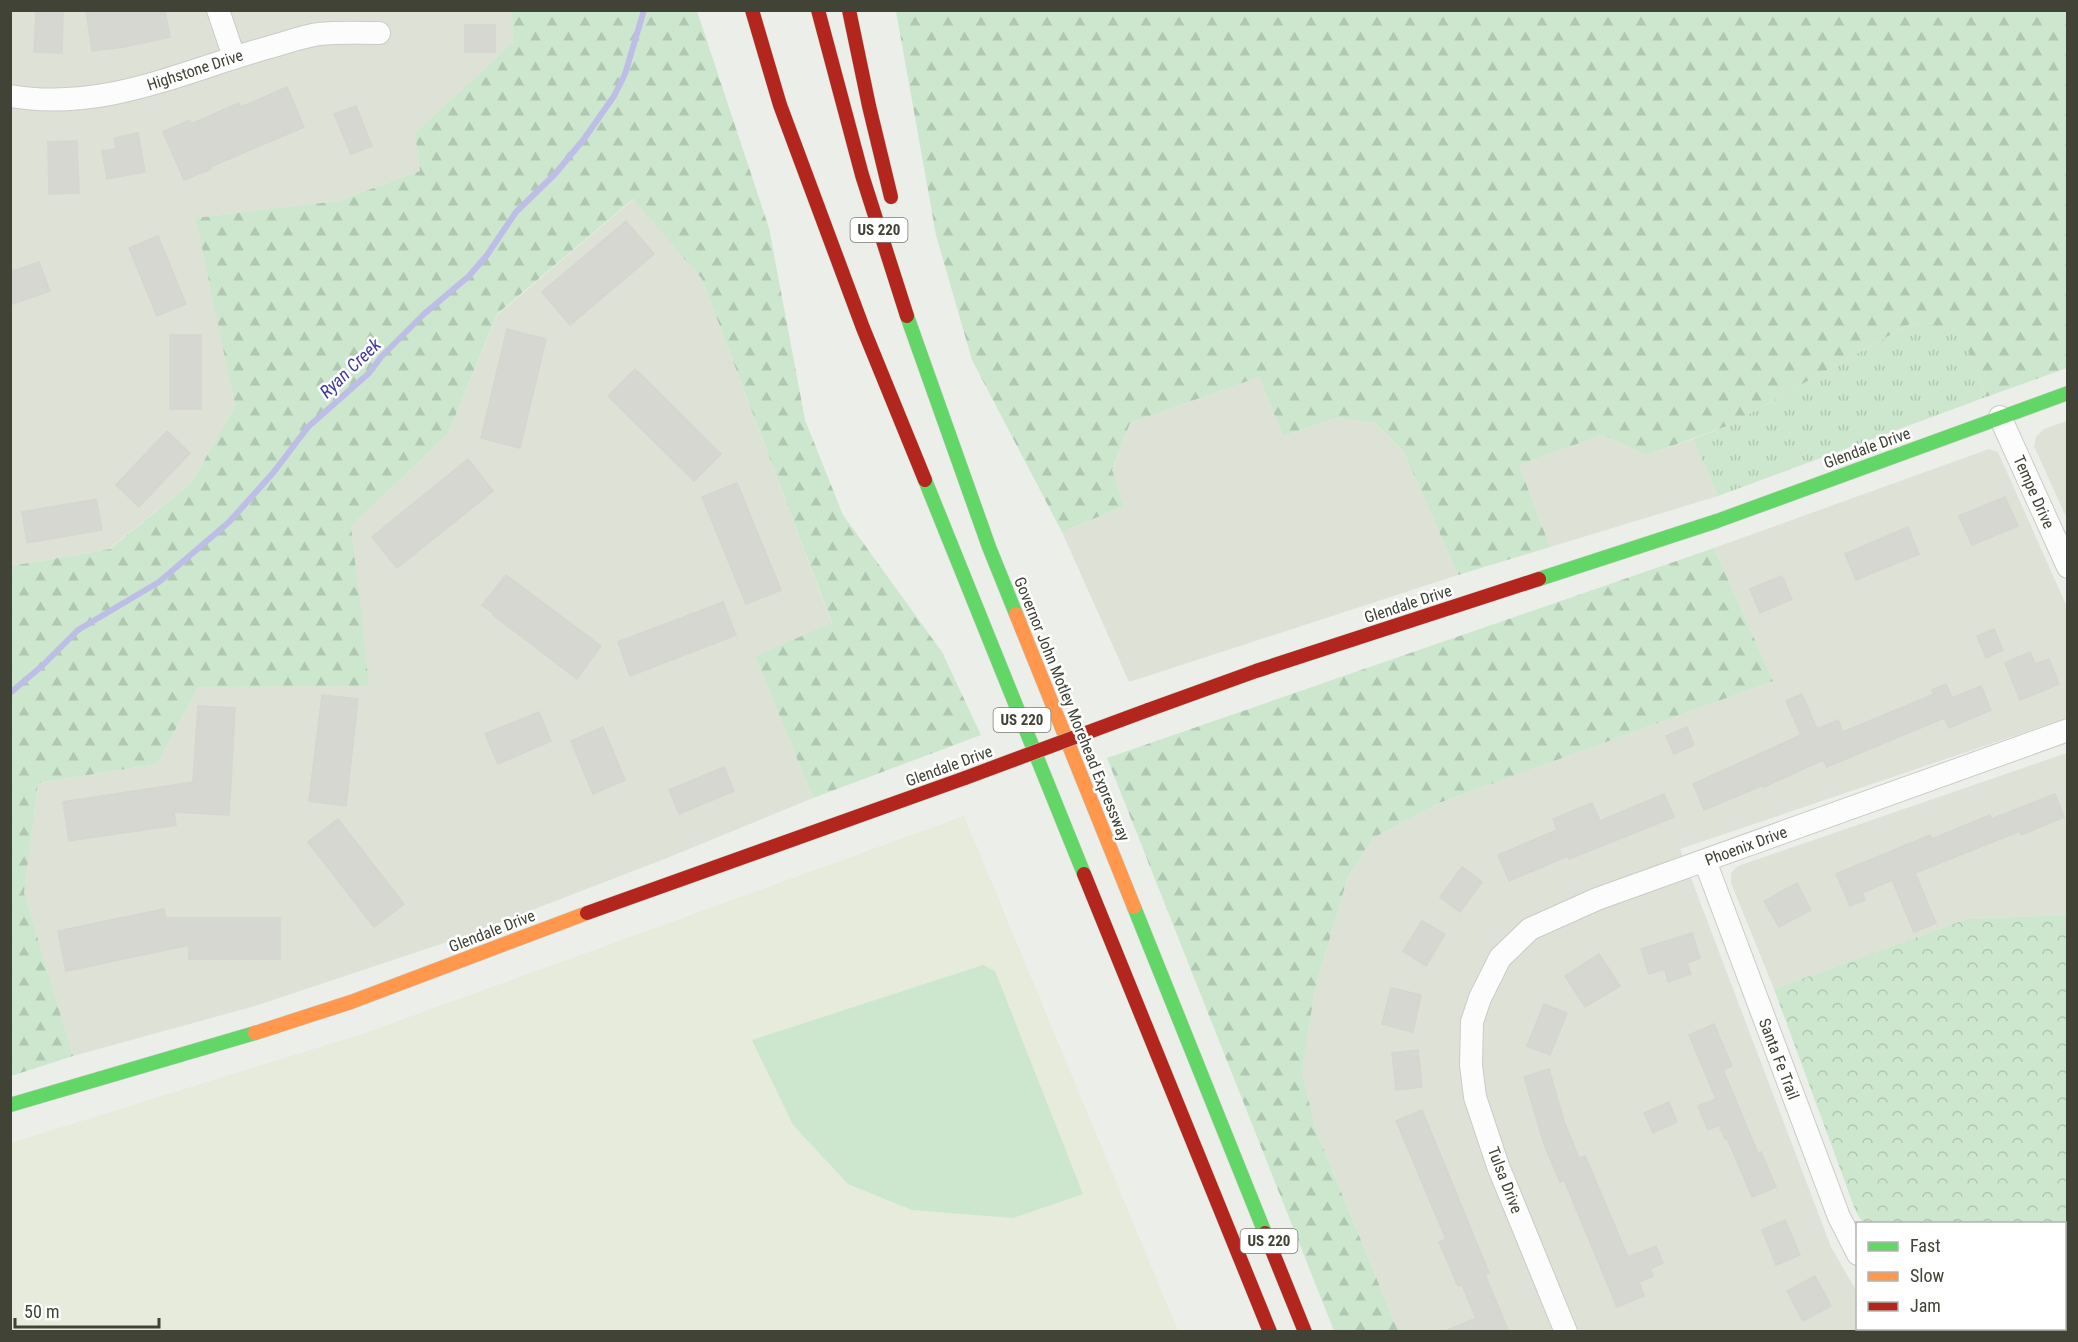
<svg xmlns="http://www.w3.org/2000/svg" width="2078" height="1342" viewBox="0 0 2078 1342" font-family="'Roboto Condensed',sans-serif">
<defs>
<pattern id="grass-tufts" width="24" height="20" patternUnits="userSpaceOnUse" patternTransform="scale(1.5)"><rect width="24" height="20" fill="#cce7cd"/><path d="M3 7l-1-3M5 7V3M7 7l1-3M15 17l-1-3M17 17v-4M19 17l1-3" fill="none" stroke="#b0c7b1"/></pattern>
<pattern id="forest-firs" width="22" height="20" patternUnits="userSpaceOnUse" patternTransform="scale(1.5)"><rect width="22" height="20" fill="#cce7cd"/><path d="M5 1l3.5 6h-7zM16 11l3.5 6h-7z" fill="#b0c7b1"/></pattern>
<pattern id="park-crowns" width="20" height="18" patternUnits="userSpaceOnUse" patternTransform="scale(1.5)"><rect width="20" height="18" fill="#cce7cd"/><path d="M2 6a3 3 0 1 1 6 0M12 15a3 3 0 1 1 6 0" fill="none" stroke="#b0c7b1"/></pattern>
</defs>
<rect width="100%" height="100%" fill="#eceee9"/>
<g fill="#dee1d6">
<polygon points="11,11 512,11 513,42 415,133 420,171 338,201 197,218 235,406 192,482 109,549 11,566"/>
<polygon points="634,199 702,279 832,624 755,656 813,798 667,858 459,938 255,1006 73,1056 24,893 38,783 157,764 198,687 368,686 351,526 448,434 497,315"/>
<polygon points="1259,377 1283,436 1336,418 1375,423 1404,452 1458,575 1129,682 1062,532 1124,506 1112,471 1130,423"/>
<polygon points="2067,421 2068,421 2067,519 2034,446 2036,437 2044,429"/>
<polygon points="1602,435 1647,455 1693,439 1718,496 1550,547 1519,465"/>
<polygon points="1989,449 1998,452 2067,607 2067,718 1680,849 1831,1247 1857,1292 1858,1328 1886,1329 1888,1331 1398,1331 1315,1128 1302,1072 1315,989 1348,876 1373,838 1439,803 1773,681 1714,548"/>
<polygon points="2067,753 2067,915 1967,919 1774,989 1731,883 1731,873 1738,866"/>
</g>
<polygon fill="#e6ebdc" points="964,816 1178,1331 11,1332 11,1143 365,1033"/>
<polygon fill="url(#grass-tufts)" points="1910,324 1959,326 1986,397 1718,496 1693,439 1727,426"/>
<g fill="url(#forest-firs)">
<polygon points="512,11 697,11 769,228 805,420 843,515 942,652 981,735 813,798 755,656 832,623 702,279 633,199 497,314 448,434 351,526 369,686 198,687 157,764 38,783 24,893 73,1056 11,1076 11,566 110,549 192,482 235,406 196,218 338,201 420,171 415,133 513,42"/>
<polygon points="896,11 2067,11 2067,368 1986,397 1959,327 1910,324 1727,426 1647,455 1602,435 1519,465 1550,547 1458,575 1404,452 1375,423 1336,418 1283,436 1259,377 1130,423 1112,470 1124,506 1062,532 972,360 936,235"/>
<polygon points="1714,548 1773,681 1439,803 1373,838 1348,876 1315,989 1302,1072 1315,1128 1398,1331 1334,1331 1107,758"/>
</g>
<polygon fill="url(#park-crowns)" points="2067,915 2067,1325 2062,1331 1940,1331 1937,1329 2064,1328 2064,1224 1863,1223 1856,1212 1774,989 1967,919"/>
<polygon fill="#cce7cd" points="983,965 995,971 1083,1194 1013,1218 912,1210 848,1184 793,1125 752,1040"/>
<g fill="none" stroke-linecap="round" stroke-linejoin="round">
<polyline stroke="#bdbde8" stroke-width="6" points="10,693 42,666 78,630 159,582 229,522 273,473 308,427 369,373 381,357 424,314 469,276 487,255 516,212 555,174 584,139 614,96 625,74 644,10"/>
</g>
<g fill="#d6d7d1" stroke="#d4d6cf" stroke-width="1.5">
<polygon points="36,10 63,10 62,53 34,52"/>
<polygon points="86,10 165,10 170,37 124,47 92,51"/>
<rect x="465" y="25" width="30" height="27"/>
<polygon points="287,87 304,127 210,167 211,169 184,180 163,132 190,120 191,124 239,103 241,107"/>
<polygon points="356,106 372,146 351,154 334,114"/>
<polygon points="138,133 145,172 107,179 102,151 116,149 114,138"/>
<polygon points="77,141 79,193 49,194 48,142"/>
<polygon points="626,221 654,254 570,325 542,292"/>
<polygon points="158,236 186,304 157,316 129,248"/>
<polygon points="39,262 50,291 10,305 10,272"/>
<polygon points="507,329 546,339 520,448 481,438"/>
<rect x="170" y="335" width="31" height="74"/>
<polygon points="635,369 721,454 694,481 608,396"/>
<polygon points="167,431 190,453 139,507 116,485"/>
<polygon points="468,459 493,491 397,568 372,537"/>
<polygon points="737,483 781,590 746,604 702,497"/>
<polygon points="2005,497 2018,526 1972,545 1959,516"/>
<polygon points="96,499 102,530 27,543 22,512"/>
<polygon points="1908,527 1919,554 1856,580 1845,554"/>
<polygon points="506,575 601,646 577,679 493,615 494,614 482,605"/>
<polygon points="1782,576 1792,599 1760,613 1750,589"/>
<polygon points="723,602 736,635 630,676 618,642"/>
<polygon points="1994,629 2003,650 1986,658 1977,636"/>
<polygon points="2030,652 2035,664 2049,659 2059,684 2020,700 2005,663"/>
<polygon points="1946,684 1952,698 1981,686 1991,710 1949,728 1944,718 1827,767 1823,760 1764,787 1763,785 1704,810 1693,784 1801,735 1786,701 1802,694 1817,729 1838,720 1843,732 1934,694 1932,690"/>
<polygon points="322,695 358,699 346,806 309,801"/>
<polygon points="198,706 235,708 229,815 174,812 176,825 69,841 63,802 193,782"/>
<polygon points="539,712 551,741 498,764 485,734"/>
<polygon points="603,727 625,780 593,794 571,741"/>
<polygon points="1687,727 1694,745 1674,754 1666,736"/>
<polygon points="724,767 734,791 679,814 669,790"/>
<polygon points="1664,794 1674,817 1569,859 1568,856 1509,881 1498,855 1557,830 1553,819 1592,803 1600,821"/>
<polygon points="2055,794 2064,817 2021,835 2020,831 1915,873 1936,923 1914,932 1892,880 1862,893 1865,900 1850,906 1836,874 1930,835 1932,839 1990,815 1991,819"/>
<polygon points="338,819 404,904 374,927 308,842"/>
<polygon points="1462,867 1482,882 1460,912 1440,897"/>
<polygon points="1797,883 1811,910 1779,927 1764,901"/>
<polygon points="164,909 166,918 280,918 280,959 189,959 189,945 66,971 58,931"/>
<polygon points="1422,921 1445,934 1426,966 1403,951"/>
<polygon points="1692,933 1700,958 1687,963 1691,974 1668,982 1665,969 1649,974 1641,949"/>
<polygon points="1599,954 1620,986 1585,1007 1565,976"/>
<polygon points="1391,988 1421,995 1413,1032 1382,1024"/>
<polygon points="1544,1004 1567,1013 1550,1055 1527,1046"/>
<polygon points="1714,1024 1732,1066 1723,1070 1758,1153 1761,1152 1776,1187 1752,1197 1727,1138 1725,1139 1719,1125 1708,1130 1698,1106 1716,1099 1689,1035"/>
<polygon points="1418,1050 1422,1087 1396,1090 1392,1053"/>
<polygon points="1549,1069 1564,1121 1579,1158 1585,1156 1628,1257 1656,1246 1663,1263 1650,1269 1653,1276 1639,1282 1644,1296 1617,1307 1564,1180 1560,1182 1544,1144 1524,1077"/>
<polygon points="1669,1102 1677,1122 1653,1133 1644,1113"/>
<polygon points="1422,1110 1489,1273 1485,1275 1509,1332 1443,1332 1476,1318 1462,1285 1458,1286 1439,1242 1446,1239 1396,1121"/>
<polygon points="1785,1220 1800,1255 1776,1265 1762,1230"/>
<polygon points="1815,1276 1831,1306 1803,1321 1787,1291"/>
</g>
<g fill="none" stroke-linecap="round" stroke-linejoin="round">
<g stroke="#caccc6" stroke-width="24">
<g id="street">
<polyline points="218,10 234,57"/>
<path d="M10 96C104 112 183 71 270 47 286 43 303 36 319 34 339 32 359 33 379 33"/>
<polyline points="2000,417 2068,567"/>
<polyline points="1705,861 1827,1185 1839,1217 1858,1254"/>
<polyline points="1909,1328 1912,1332"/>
<polyline points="1566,1332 1498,1166 1475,1097 1471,1065 1472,1022 1480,998 1500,958 1530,929 1597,899 2068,730"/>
</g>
</g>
<g stroke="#cacec2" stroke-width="15">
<g id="fast">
<polyline points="907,316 989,547 1016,614"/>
<polyline points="925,480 1084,874"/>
<polyline points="1539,579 1717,521 2068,393"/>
<polyline points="1134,907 1265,1233"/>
<polyline points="10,1105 255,1033"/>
</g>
</g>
<g stroke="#cacec2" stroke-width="15">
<g id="slow">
<polyline points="1016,614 1134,907"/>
<polyline points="255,1033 351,1002 587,913"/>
</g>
</g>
<g stroke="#cacec2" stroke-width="15">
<g id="jam">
<polyline points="752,10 780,105 863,328 925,480"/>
<polyline points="818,10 862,175 907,316"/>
<polyline points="849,10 869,106 891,197"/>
<polyline points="1148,710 1256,671 1539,579"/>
<polyline points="1084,874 1270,1332"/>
<polyline points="587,913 965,778"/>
<polyline points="1265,1233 1305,1332"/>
</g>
</g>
<use href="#street" stroke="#fcfcfc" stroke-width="22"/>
<use href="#fast" stroke="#63d668" stroke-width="14"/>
<use href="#slow" stroke="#ff974d" stroke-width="14"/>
<use href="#jam" stroke="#b3261e" stroke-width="14"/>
<g stroke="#cacec2" stroke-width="15" stroke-linecap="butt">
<polyline id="jam-bridge" points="965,778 1148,710"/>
</g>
<use href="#jam-bridge" stroke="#b3261e" stroke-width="14"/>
</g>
<g text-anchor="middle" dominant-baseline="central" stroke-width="5" stroke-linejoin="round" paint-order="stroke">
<g fill="#fff" stroke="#797b72" stroke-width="1.5">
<rect x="850.5" y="218" width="57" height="24" rx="4.5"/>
<rect x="993.5" y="708" width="57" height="24" rx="4.5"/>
<rect x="1240.5" y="1229" width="57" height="24" rx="4.5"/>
</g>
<g font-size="15" font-weight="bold" fill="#404336">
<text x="879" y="230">US 220</text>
<text x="1022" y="720">US 220</text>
<text x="1269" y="1241">US 220</text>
</g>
<g font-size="16" fill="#404336" stroke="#fff">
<text transform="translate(195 70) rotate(-18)">Highstone Drive</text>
<text transform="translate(1867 448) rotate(-20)">Glendale Drive</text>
<text transform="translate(2034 492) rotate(66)">Tempe Drive</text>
<text transform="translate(1408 604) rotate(-18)">Glendale Drive</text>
<text transform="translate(1072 709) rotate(68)">Governor John Motley Morehead Expressway</text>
<text transform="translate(949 766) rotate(-20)">Glendale Drive</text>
<text transform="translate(1746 846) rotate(-20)">Phoenix Drive</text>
<text transform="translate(492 931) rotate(-21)">Glendale Drive</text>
<text transform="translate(1779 1059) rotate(69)">Santa Fe Trail</text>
<text transform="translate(1505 1180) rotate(69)">Tulsa Drive</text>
</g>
<g font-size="18" font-style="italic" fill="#3f3aa4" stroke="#fff">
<text transform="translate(350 368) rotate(-44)">Ryan Creek</text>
</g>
</g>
<rect width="2078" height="1342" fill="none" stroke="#404336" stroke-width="24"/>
<rect x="1856" y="1222" width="210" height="108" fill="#ffffff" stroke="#b3b4af" stroke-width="1.5"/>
<rect x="1868" y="1242" width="30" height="9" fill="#63d668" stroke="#b3b4af" stroke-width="1.5"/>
<text x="1910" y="1252" font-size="18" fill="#404336">Fast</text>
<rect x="1868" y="1272" width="30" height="9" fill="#ff974d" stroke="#b3b4af" stroke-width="1.5"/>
<text x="1910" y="1282" font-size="18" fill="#404336">Slow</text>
<rect x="1868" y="1302" width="30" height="9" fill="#b3261e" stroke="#b3b4af" stroke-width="1.5"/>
<text x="1910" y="1312" font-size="18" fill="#404336">Jam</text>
<path d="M15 1318v9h144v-9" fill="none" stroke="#404336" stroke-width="3"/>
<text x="24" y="1318" font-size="18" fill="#404336" stroke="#ffffff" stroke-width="4.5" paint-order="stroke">50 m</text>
</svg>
